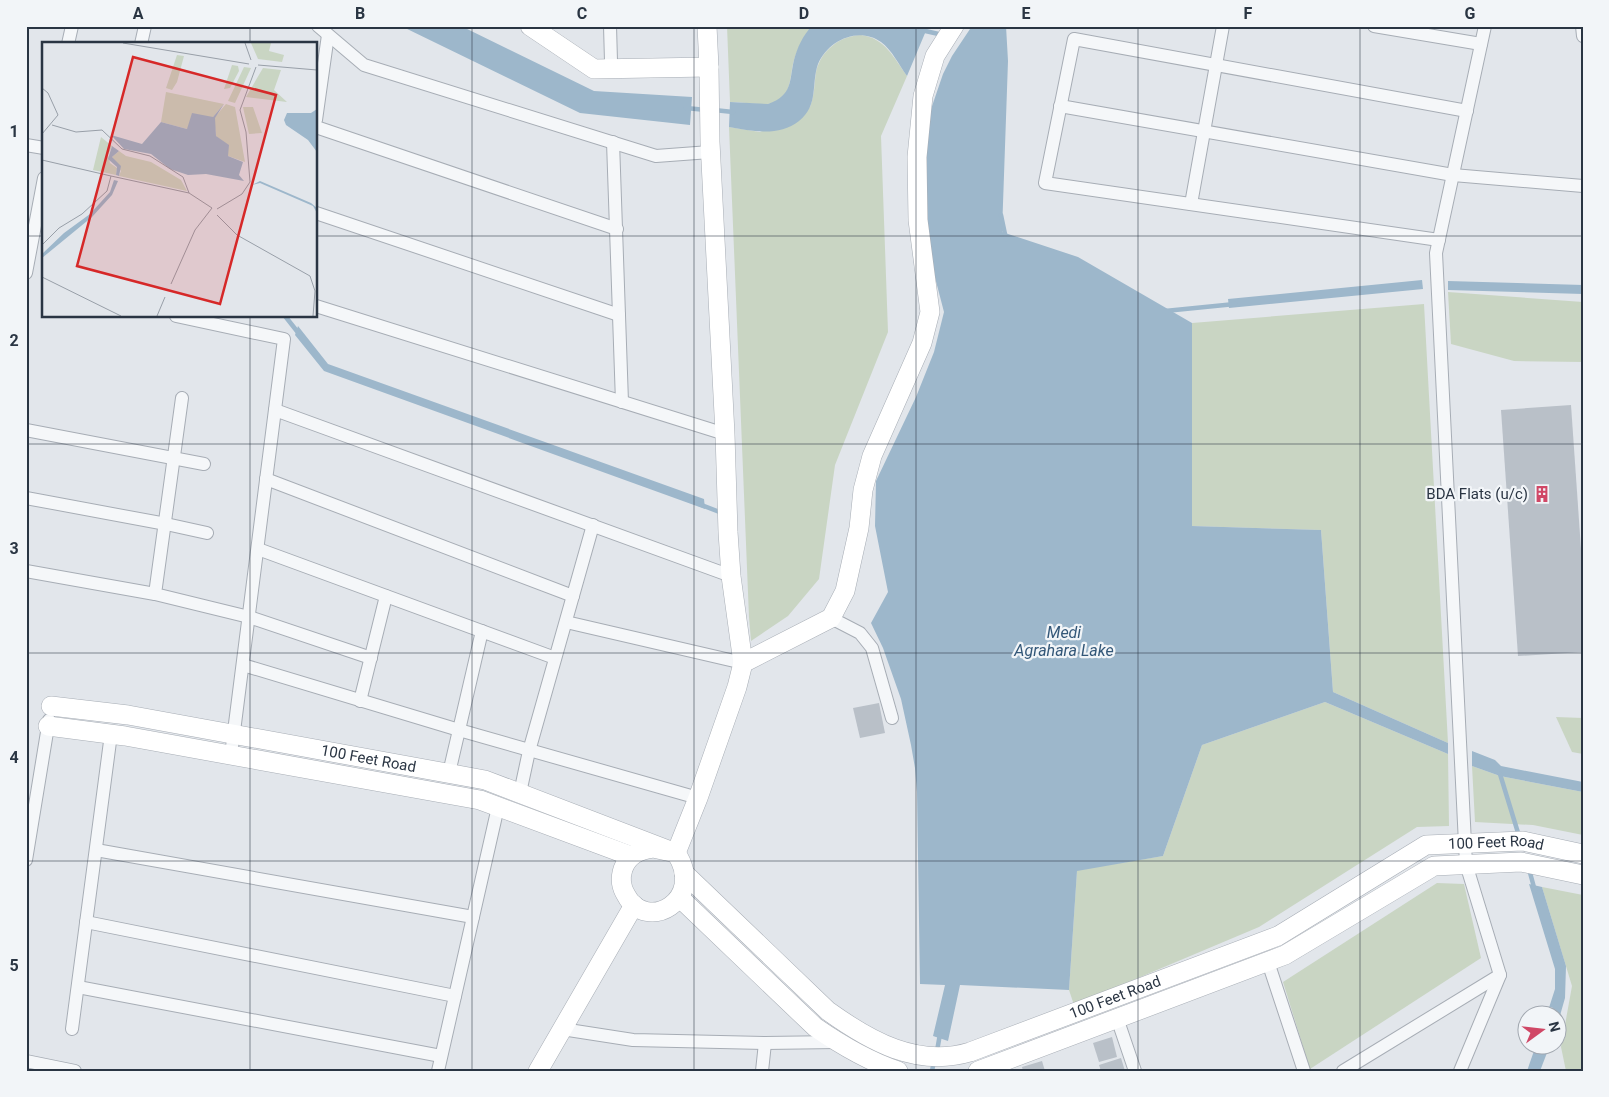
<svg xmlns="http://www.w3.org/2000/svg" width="1609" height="1097" viewBox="0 0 1609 1097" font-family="Roboto,sans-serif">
<rect width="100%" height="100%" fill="#e2e6eb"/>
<g fill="#c9d5c3">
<path d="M727 26H812C805 34 797 50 794 60 789 77 793 100 768 104 756 105 742 102 730 102Z"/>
<path d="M861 35C885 38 894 58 907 76L881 136 888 332 835 465 819 579 788 616 751 641 749 617 729 127 760 132 810 107C815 93 814 85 816 72 821 50 840 36 861 35Z"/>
<polygon points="1448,292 1583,302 1583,362 1514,361 1451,344"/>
<polygon points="1424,304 1448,743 1333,692 1321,530 1192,526 1192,323"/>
<polygon points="1325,702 1448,754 1449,826 1417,827 1259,927 1074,1005 1069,990 1077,870 1163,856 1202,745"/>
<polygon points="1556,717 1583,718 1583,754 1572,752"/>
<polygon points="1472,766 1500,776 1583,792 1583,835 1533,825 1475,822"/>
<polygon points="1437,883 1464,884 1481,958 1310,1069 1283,982"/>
<polygon points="1542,887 1583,895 1583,1071 1566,1071 1561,1047 1572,986"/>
</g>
<g fill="#9db7cb">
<polygon points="401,26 461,26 594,91 692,97 690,125 580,113"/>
<path d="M812 26H928L907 76C899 65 892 50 881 42 859 26 828 40 818 64 811 84 819 105 799 121 779 137 752 131 729 127L730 102 768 104C793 95 789 81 794 60 797 48 803 35 812 26Z"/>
<polygon points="972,26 1006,26 1008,61 1002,232 1078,257 1192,323 1192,526 1321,530 1333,692 1448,743 1448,754 1325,702 1202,745 1163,856 1077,871 1069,990 960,985 948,1041 933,1036 945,985 920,984 917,792 915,768 911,745 901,699 883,648 871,623 888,592 875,526 876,481 916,397 934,352 944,312 932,266 923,180 930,112 943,74 952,56"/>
<polygon points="1422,280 1423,289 1229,308 1228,299"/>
<polygon points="1448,281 1583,285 1583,294 1448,290"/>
<polygon points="298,326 328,364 704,499 705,509 324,371 295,335"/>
<polygon points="1472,751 1495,760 1501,766 1583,782 1583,792 1500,776 1472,766"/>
<polygon points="1529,884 1542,887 1566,966 1565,998 1557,1026 1556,1014 1547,1014 1555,989 1555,969"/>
<polygon points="1536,1045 1550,1045 1540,1071 1527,1071"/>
</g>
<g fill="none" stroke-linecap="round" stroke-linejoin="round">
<g stroke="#9db7cb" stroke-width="4.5">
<polyline points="921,30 943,35"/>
<polyline points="686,108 706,110"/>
<polyline points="714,110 733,112"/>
<polyline points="1001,215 1006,239"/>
<polyline points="1165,311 1235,304"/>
<polyline points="285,316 300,335"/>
<polyline points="699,504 722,513"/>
<polyline points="1500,774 1519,836"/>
<polyline points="1529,869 1535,891"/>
<polyline points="937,1051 940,1034"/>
<polyline points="932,1071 934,1061"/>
</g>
</g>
<g fill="#b9c0c8">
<polygon points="1571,405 1583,578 1583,652 1518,656 1501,410"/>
<polygon points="879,703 885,733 860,738 853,708"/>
<polygon points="1112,1037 1117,1057 1099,1062 1093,1043"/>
<polygon points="1121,1058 1125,1071 1101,1071 1099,1065"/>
<polygon points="1042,1061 1045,1071 1023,1071 1022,1067"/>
</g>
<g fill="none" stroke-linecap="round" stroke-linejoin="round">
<g stroke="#a7adb5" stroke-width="14">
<g id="street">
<polyline points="318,26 364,65 656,156 710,152"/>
<polyline points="610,26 611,61"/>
<polyline points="1374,26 1481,44"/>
<polyline points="1582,26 1583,36"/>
<polyline points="68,44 72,26"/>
<polyline points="141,44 145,26"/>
<polyline points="1060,106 1453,175 1583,186"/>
<polyline points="316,120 328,35"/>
<polyline points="316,127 617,229"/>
<polyline points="613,142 622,402"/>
<polyline points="26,145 44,148"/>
<polyline points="1191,204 1223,26"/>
<polyline points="316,213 619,315"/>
<polyline points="1439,240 1045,183 1074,39 1467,111"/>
<polyline points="26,273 44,178"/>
<polyline points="316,306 725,434"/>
<polyline points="176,316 284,339 231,755"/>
<polyline points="182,398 155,594 249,617 371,658"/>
<polyline points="275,410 731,576"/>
<polyline points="26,430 204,464"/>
<polyline points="266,479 573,596"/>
<polyline points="26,498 166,524 207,533"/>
<polyline points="258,549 555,658"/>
<polyline points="26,571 155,594"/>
<polyline points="831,618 860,633 872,648 892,718"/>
<polyline points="566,622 743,663"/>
<polyline points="243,665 459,730 698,798"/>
<polyline points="360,701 386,596"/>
<polyline points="449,773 482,631"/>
<polyline points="520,793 529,751 593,525"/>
<polyline points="96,850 473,917"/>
<polyline points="26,860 49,720"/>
<polyline points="86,922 455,996"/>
<polyline points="1268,962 1304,1071"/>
<polyline points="78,987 441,1056"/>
<polyline points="1117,1018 1135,1071"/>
<polyline points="72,1029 111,734"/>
<polyline points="562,1029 633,1040 765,1043 837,1042"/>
<polyline points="26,1061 75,1071"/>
<polyline points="438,1071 498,807"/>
<polyline points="762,1071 765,1043"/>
<polyline points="1343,1071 1500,975"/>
<polyline points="1460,1071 1500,975 1466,864 1436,253 1485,26"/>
</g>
</g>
<g stroke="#a7adb5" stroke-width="20">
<g id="secondary">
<polyline points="530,26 594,69 709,67 707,26"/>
<polyline points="709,67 710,142 725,434 728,532 731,576 743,663"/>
<path id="s1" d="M51 706 128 715 485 780 676 853 698 798 737 687 743 663 831 618 845 591 859 528 863 490 872 456 922 343 930 312 918 220 917 157 923 96 935 56 954 26"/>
<polyline points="48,726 125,736 480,800 631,856"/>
<path d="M653 848 676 853C707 900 646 934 626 895 621 887 620 878 623 869 628 855 639 850 653 848Z"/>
<path id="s2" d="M684 873 828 1011C870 1041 917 1068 970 1052L1278 936 1426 845 1523 841 1583 854"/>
<path d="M680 898 815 1027C841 1045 868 1061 898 1071"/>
<polyline points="538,1071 634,905"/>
<polyline points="978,1071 1285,955 1434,866 1521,862 1583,875"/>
</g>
</g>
<use href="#street" stroke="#f5f7f9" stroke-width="12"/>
<use href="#secondary" stroke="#fff" stroke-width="19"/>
</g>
<path fill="none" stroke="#2a3543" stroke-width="1" stroke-opacity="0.55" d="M250 26V44M472 26V1071M694 26V1071M916 26V1071M1138 26V1071M1360 26V1071M26 236H44M316 236H1583M250 316V1071M26 444H1583M26 653H1583M26 861H1583"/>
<defs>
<g id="building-bare" transform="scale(1.35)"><path d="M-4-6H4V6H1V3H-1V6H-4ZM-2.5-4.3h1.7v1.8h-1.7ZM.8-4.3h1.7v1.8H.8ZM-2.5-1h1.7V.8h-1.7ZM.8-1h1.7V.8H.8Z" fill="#d04766" stroke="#f2f5f8" stroke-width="2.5" paint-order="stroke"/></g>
</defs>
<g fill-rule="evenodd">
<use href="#building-bare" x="1542" y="494"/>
</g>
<g text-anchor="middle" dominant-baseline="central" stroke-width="4.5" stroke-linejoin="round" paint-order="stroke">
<g font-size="15" fill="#2a3543" stroke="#f2f5f8" text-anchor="end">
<text x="1528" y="494">BDA Flats (u/c)</text>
</g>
<g font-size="15" fill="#2a3543" stroke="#f2f5f8">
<text stroke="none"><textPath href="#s1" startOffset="322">100 Feet Road</textPath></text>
<text stroke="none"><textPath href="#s2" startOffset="926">100 Feet Road</textPath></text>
<text stroke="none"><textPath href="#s2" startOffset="508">100 Feet Road</textPath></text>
</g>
<g font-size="16" font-style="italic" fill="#335778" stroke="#f2f5f8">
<text x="1064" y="632">Medi<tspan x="1064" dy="18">Agrahara Lake</tspan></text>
</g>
</g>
<g transform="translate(42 42)">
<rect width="275" height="275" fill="#e2e6eb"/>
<path d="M209 1H229L227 9 242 13 240 20 216 17ZM135 13 142 14 135 40 130 48 124 46ZM190 23 196 24 197 29 188 46 182 47ZM202 25 209 26 193 61 186 59ZM221 26 239 28 232 48 245 60 204 55ZM124 50 182 62 171 75 145 87 119 80ZM184 62 193 65 203 120 186 114 174 94 172 76ZM201 65H211L220 91 207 92ZM59 95 70 104 66 113 68 121 75 126 74 133 51 128ZM77 109 84 114 109 120 139 138 145 149 77 134 79 129 70 115Z" fill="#c9d5c3"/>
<path d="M182 62 173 76 174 94 187 103 186 114 201 120 197 133 202 139 164 132 146 133 128 127 109 112 82 107 69 93 100 102 119 80 145 87 150 71 171 75ZM275 67V110L266 98 244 83 242 78 245 71H269ZM70 104 77 109 70 115 79 124 77 134 74 133 75 125 66 117ZM72 138 76 139 70 153 50 175 0 216V212L22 191 48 172 68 150ZM218 139 269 161 275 166V171L271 164 218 141 210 143Z" fill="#9db7cb"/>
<path fill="none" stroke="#989fa8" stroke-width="1" d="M81 1 207 22M203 1 209 18M216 23 275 28M0 46 6 51 16 73 0 92M10 83 34 90 60 88 80 107 108 114 141 135 147 151 170 166M0 118 69 134 65 149 40 172 17 186 0 203M69 134 147 151M175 167 200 152 208 140 204 90 198 68 214 25M175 173 195 193 268 234 273 249 271 274M0 235 79 274M129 242 153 188 170 166M115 274 123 255"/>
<path fill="#d62828" fill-opacity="0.15" stroke="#d62828" stroke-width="2.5" d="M91 15 234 53 178 262 35 224Z"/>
<rect width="275" height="275" fill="none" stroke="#2a3543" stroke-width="2.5"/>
</g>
<rect width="1609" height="1097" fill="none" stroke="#f2f5f8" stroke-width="55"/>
<g transform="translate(1542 1030) rotate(75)"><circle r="24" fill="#f2f5f8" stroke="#a2a8b0"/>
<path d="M0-4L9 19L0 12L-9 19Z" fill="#d04766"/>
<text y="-8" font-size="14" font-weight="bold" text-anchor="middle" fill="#2a3543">N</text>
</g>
<rect x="28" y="28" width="1554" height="1042" fill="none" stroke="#2a3543" stroke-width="2"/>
<g font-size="16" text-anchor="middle" font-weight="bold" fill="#2a3543">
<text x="138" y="19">A</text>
<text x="360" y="19">B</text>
<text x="582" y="19">C</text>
<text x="804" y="19">D</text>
<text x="1026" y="19">E</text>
<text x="1248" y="19">F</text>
<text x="1470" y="19">G</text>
<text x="14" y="137">1</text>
<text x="14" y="346">2</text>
<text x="14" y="554">3</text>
<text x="14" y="763">4</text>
<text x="14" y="971">5</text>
</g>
</svg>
